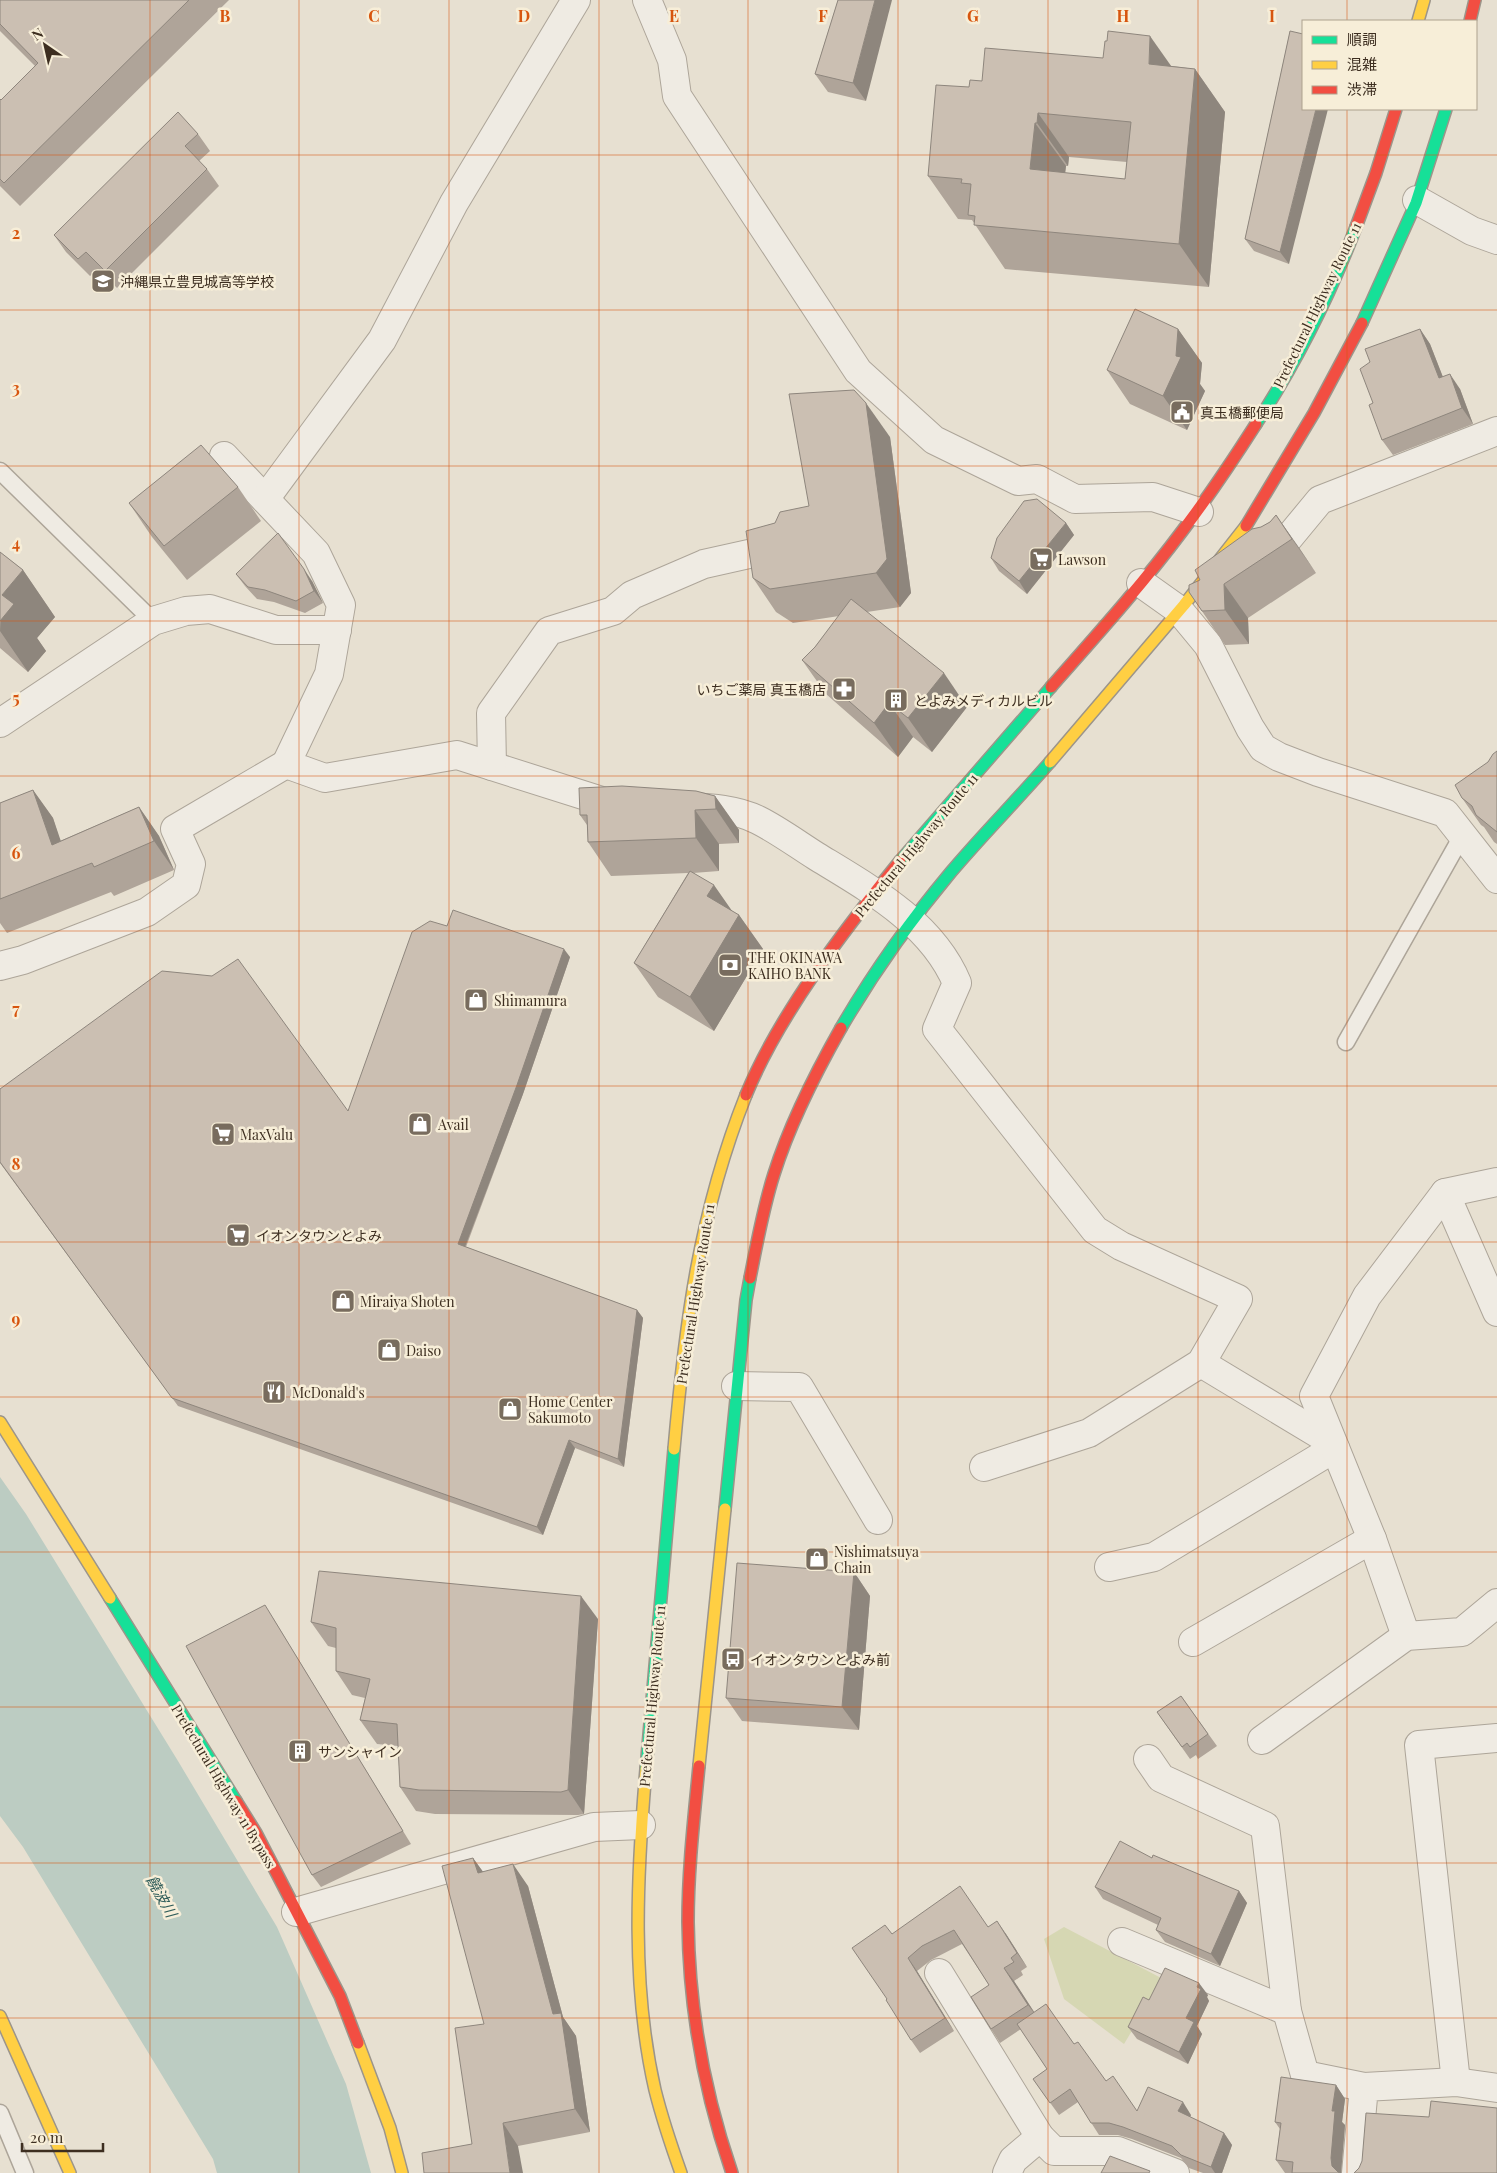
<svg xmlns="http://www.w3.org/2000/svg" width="1497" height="2173" viewBox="0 0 1497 2173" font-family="'Playfair Display','Noto Sans JP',serif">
<rect width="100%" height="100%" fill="#e7e0d1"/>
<polygon fill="#d6d7b3" points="1064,1927 1163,1979 1124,2044 1064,1999 1044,1939"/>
<polygon fill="#bcccc2" points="0,1477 26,1514 178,1761 277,1927 346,2084 371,2173 217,2173 213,2159 23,1847 0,1816"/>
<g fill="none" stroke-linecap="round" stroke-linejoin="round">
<g stroke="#ada599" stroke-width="19">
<g id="lane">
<polyline points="0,471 153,621"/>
<polyline points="1346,1042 1462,836"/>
<polyline points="0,2113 25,2173"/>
</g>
</g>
<g stroke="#ada599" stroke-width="30">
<g id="street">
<polyline points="647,0 672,60 677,96 858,371 934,440 1018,481 1037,479 1075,499 1153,497 1199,512"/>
<polyline points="1417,200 1472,231 1497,240"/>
<polyline points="224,456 316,553 341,605 329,674 286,764 325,778 457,755 605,802 617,803"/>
<polyline points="265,499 382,340 454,203 576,0"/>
<polyline points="1259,551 1282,546 1320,500 1497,431"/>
<polyline points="1141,583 1179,610 1208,645 1250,728 1263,748 1279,757 1318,772 1445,813 1497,879"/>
<polyline points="0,723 153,621 186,611 210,609 276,630 337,630"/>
<polyline points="492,766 491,713 549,631 613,611 632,595 704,564 785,546"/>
<path d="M687 807C711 808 736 809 758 820 778 830 797 844 816 856 870 889 932 923 957 983L937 1029 1095 1230 1121 1246 1238 1299 1201 1363 1089 1433 984 1467"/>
<polyline points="0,966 23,960 147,912 186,885 191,864 175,829 286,764"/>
<polyline points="1445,1193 1497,1312"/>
<polyline points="1201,1363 1332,1442"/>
<polyline points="736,1386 799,1387 878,1520"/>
<polyline points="1109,1567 1154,1557 1335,1448"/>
<polyline points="1406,1636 1372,1539 1314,1396 1367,1296 1445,1193 1497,1182"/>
<polyline points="1193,1642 1372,1539"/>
<polyline points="1262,1740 1406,1636 1462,1632 1497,1603"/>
<polyline points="1148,1759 1161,1778 1265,1826 1287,2011 1305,2075 1364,2087"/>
<polyline points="296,1912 594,1827 641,1825"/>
<polyline points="1122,1942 1287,2011"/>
<polyline points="939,1973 1040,2137 1054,2151 1118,2151 1175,2173"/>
<polyline points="1456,2082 1419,1745 1497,1738"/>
<polyline points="1007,2173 1013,2160 1040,2137"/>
<polyline points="1356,2173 1364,2087 1456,2082 1497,2088"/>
</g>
</g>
<g stroke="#9c958a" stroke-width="14">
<g id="fast">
<polyline points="1362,323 1416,203 1446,109"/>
<path d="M1256 424C1296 363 1330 295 1356 227"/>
<polyline points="900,861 1051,687"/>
<path d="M841 1028C873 973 910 921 951 872 983 834 1018 799 1050 762"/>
<polyline points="725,1509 746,1300 750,1278"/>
<polyline points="110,1598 236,1801"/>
<polyline points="646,1769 674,1449"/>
</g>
</g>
<g stroke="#9c958a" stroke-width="14">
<g id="slow">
<polyline points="1418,21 1424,0"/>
<polyline points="1050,762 1184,605 1246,526"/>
<polyline points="0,1422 110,1598"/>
<path d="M674 1449C685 1324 699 1213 746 1095"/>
<polyline points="699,1766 725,1509"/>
<path d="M646 1769C637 1875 631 1985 655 2090 662 2118 671 2145 681 2173"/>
<polyline points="0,2016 70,2173"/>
<polyline points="358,2043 390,2128 402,2173"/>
</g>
</g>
<g stroke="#9c958a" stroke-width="14">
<g id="jam">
<polyline points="1470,21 1475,0"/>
<polyline points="1356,227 1376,173 1396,109"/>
<polyline points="1246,526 1314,413 1362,323"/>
<path d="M1051 687C1096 636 1142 585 1183 530 1209 496 1233 460 1256 424"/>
<path d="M746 1095C779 1014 845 929 900 861"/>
<path d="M750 1278C757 1243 763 1208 774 1174 790 1123 815 1074 841 1028"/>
<path d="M699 1766C694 1818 688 1870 688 1922 689 2009 704 2092 732 2173"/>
<polyline points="236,1801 256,1833 340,1996 358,2043"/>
</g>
</g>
<use href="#lane" stroke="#efebe3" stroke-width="16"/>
<use href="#street" stroke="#efebe3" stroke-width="28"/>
<use href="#fast" stroke="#16e098" stroke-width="11"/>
<use href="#slow" stroke="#ffcf43" stroke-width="11"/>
<use href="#jam" stroke="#f24e42" stroke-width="11"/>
</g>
<g fill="#afa499" fill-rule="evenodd">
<polygon points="0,0 229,0 20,206 0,186 0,99 1,100 35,66 0,31"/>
<polygon points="838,0 866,101 828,92 815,74"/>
<polygon points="1290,31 1289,264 1254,251 1245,239"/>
<path d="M1172 66 1195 69 1225 112 1209 287 1005 269 972 220 958 219 928 176 982 81ZM1069 157 1127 162 1125 179 1065 173 1066 166H1068Z"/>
<polygon points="198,134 210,151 199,161 207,169 219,186 117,288 98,269 90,276 66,252 54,235"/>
<polygon points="1178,329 1202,363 1200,384 1205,391 1187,430 1130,404 1107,370"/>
<polygon points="1420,329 1430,344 1443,377 1460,389 1473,424 1393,455 1382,440 1373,403"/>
<polygon points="890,437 911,593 900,607 867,612 967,707 932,752 913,737 898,757 826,694 802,660 815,647 839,616 793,623 776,612 753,578 775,523 809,506"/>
<polygon points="238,487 261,521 187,580 152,537 129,503"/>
<polygon points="1276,515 1316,573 1248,618 1249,644 1225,645 1189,592 1261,527 1270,522"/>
<polygon points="1066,523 1074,535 1027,594 999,571 991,558"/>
<polygon points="0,552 23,570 55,617 37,638 46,651 28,672 0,648"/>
<polygon points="236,574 312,581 323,603 305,613 274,602 257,599 245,586"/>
<polygon points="1497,751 1497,844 1494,842 1484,827 1481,825 1462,798 1488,762"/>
<polygon points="33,790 53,818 60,841 139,807 159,836 174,870 114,896 111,892 7,933 0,923 0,803"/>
<polygon points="715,796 739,830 739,843 719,844 719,871 693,873 732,911 739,915 763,949 714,1031 658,997 634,963 688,873 611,876 588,842 587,825 580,815"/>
<polygon points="447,926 570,957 523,1094 466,1247 637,1310 643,1318 624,1467 575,1448 543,1535 178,1406 0,1163 348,1111"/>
<polygon points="854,1572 870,1596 859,1730 742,1721 726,1698"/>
<polygon points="273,1618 411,1844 321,1887 312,1875"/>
<polygon points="598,1619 584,1814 578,1815 435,1814 416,1811 400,1787 398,1746 377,1744 360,1720 365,1698 352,1695 336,1671 336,1648 328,1646 311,1622"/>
<polygon points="1181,1696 1217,1746 1198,1759 1196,1755 1190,1759 1157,1712"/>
<polygon points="473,1858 483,1872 528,1886 563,2017 576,2036 590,2132 518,2146 472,2144 484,2024"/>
<polygon points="1152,1858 1239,1891 1247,1903 1220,1966 1165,1942 1156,1930 1158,1925 1103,1899 1095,1887"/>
<polygon points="988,1927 1006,1934 1027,1967 1021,1971 1023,1975 1014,1981 1034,2012 1074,2044 1106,2081 1137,2111 1191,2115 1190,2117 1224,2133 1232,2145 1222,2173 1203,2173 1189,2168 1181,2158 1132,2139 1118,2135 1099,2135 1078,2102 1059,2115 1033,2079 1047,2069 1021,2029 1000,2043 991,2029 989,1985 962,1944 931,1960 917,1971 954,2031 920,2053 911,2040 887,1999 892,1934"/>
<polygon points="1208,1995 1207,1997 1209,2001 1197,2026 1202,2034 1188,2064 1137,2039 1128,2027 1149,2000"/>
<polygon points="1336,2085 1345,2099 1342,2122 1345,2125 1341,2173 1285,2173 1276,2160 1280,2129 1275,2122"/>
</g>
<g fill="#8e867d">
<polygon points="875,0 892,0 866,101 853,83"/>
<polygon points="1150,36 1181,80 1149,64"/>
<polygon points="1195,69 1225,112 1209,287 1179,244"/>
<polygon points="1316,109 1328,109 1289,264 1280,252"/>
<polygon points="1038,113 1069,157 1068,166 1037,123"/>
<polygon points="1035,123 1066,166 1060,213 1030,169"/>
<polygon points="1178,329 1202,363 1200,384 1205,391 1187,430 1163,396 1176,356"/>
<polygon points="1420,329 1430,344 1449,393 1439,378"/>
<polygon points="1450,374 1460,389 1473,424 1462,408"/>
<polygon points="866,403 890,437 911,593 900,607 876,573"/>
<polygon points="1276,515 1300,549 1316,573 1292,539"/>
<polygon points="1066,523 1074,535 1027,594 1019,581"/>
<polygon points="304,569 312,581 323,603 314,591"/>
<polygon points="23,570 55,617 37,638 46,651 28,672 0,631 2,595"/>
<polygon points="1224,584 1248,618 1249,644 1225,610"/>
<polygon points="944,673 967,707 932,752 908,718"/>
<polygon points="889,703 913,737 898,757 874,723"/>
<polygon points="33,790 53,818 71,871 52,845"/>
<polygon points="715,796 739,830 739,843 716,809"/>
<polygon points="139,807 159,836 174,870 154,841"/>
<polygon points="695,810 719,844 719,871 696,838"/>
<polygon points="714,885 737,918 739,915 763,949 714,1031 690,997 707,896"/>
<polygon points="564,949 570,957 523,1094 463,1252 458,1244"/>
<polygon points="637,1310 643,1318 624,1467 618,1459"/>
<polygon points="569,1440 575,1448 543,1535 537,1527"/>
<polygon points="854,1572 870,1596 859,1730 842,1707"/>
<polygon points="581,1596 598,1619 584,1814 568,1790"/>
<polygon points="473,1858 489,1880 478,1873"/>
<polygon points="513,1864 528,1886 563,2017 576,2036 590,2132 575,2109 553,2014"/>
<polygon points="1239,1891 1247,1903 1220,1966 1211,1954"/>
<polygon points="997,1921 1006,1934 1027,1967 1017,1953"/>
<polygon points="908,1958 917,1971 954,2031 945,2018"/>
<polygon points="1004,1968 1014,1981 1038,2018 1028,2005"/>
<polygon points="1199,1983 1208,1995 1207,1997 1209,2001 1197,2026 1202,2034 1188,2064 1179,2052 1186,2018"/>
<polygon points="1336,2085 1345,2099 1342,2122 1345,2125 1341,2173 1337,2173 1332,2166 1331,2158 1332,2111"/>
<polygon points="1183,2102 1191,2115 1187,2123 1178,2111"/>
<polygon points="503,2123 518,2146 523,2173 510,2173"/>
<polygon points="1224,2133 1232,2145 1222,2173 1215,2173 1211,2167"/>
</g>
<g fill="#cbbfb2" stroke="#8e867d" fill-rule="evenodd">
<polygon points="0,0 189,0 4,183 0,179 0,99 1,100 38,63 0,24"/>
<polygon points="838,0 875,0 853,83 815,74"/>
<path d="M1108 31 1150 36 1149 64 1195 69 1179 244 974 225 975 216 968 215 971 184 961 183 962 179 928 176 936 85 969 87 970 80 982 81 985 48 1103 58 1105 41H1107ZM1038 113 1131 122 1125 179 1030 169 1035 123H1037Z"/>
<polygon points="1290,31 1303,34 1303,109 1316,109 1280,252 1245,239"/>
<polygon points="178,112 198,134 185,146 207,169 105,271 86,252 78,259 54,235"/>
<polygon points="1135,309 1178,329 1176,356 1181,357 1163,396 1107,370"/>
<polygon points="1420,329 1439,378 1450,374 1462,408 1382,440 1369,405 1373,403 1360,369 1370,362 1365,349"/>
<polygon points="854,390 866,403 887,559 876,573 770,589 753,578 746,531 775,523 780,512 809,506 789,394"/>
<polygon points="201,445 238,487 164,546 129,503"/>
<polygon points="1037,499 1066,523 1019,581 991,558 997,538 1024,501"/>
<polygon points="1276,515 1292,539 1224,584 1225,610 1202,611 1189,592 1189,585 1200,580 1195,570 1252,529 1261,527 1270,522"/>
<polygon points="278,533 304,569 314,591 296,601 265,590 248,587 236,574"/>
<polygon points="0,552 23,570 2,595 14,604 0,621"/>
<polygon points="851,599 944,673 908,718 889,703 874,723 802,660 815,647"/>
<polygon points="1497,751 1497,832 1476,815 1472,806 1462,798 1455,785 1488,762 1493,754"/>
<polygon points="622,786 696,791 715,796 716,809 695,810 696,838 588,842 587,815 580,815 579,788"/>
<polygon points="33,790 52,845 139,807 154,841 94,867 92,863 0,899 0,803"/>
<polygon points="690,871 714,885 707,896 739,915 690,997 634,963"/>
<polygon points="453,910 564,949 517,1085 458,1244 637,1310 618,1459 569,1440 537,1527 172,1398 0,1162 0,1089 162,971 212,976 238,959 348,1111 412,932 430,921 447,926"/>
<polygon points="737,1563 854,1572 842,1707 726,1698"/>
<polygon points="319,1571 581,1596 568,1790 561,1792 419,1790 400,1787 397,1724 360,1720 370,1679 336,1671 336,1628 311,1622"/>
<polygon points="265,1605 403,1831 312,1875 186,1646"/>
<polygon points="1181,1696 1208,1734 1190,1747 1187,1743 1182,1747 1157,1712"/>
<polygon points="1120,1841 1152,1858 1153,1855 1239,1891 1211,1954 1156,1930 1161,1918 1095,1887"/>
<polygon points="473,1858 478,1873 513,1864 553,2014 561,2013 575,2109 503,2123 510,2173 424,2173 422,2153 472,2144 455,2028 484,2024 442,1866"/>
<polygon points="960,1886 988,1927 997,1921 1017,1953 1011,1958 1014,1962 1004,1968 1028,2005 991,2029 971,1997 989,1985 954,1930 922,1946 908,1958 945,2018 911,2040 886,2000 887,1999 852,1948 885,1925 892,1934"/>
<polygon points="1165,1968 1199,1983 1197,1987 1201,1989 1186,2018 1194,2022 1179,2052 1128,2027 1143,1997 1149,2000"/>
<polygon points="1046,2004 1074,2044 1078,2042 1106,2081 1113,2076 1137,2111 1148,2087 1183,2102 1178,2111 1224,2133 1211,2167 1181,2155 1172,2146 1123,2127 1109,2123 1091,2123 1070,2089 1050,2103 1033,2079 1047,2069 1017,2024"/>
<polygon points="1281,2077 1336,2085 1332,2111 1335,2111 1331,2158 1332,2166 1338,2172 1340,2173 1292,2173 1293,2162 1276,2160 1281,2123 1275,2122"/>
<polygon points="1431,2101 1497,2108 1497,2173 1354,2173 1359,2168 1362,2161 1366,2113 1429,2117"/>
<polygon points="1110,2156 1150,2171 1149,2173 1101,2173"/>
</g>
<path fill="none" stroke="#d7550e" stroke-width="1" stroke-opacity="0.55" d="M150 0V2173M299 0V2173M449 0V2173M599 0V2173M748 0V2173M898 0V2173M1048 0V2173M1198 0V2173M1347 0V21M1347 109V2173M0 155H1497M0 310H1497M0 466H1497M0 621H1497M0 776H1497M0 931H1497M0 1086H1497M0 1242H1497M0 1397H1497M0 1552H1497M0 1707H1497M0 1863H1497M0 2018H1497"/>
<defs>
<g id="school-square" transform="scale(1.25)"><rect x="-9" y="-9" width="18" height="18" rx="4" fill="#786c5e" stroke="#f7eed8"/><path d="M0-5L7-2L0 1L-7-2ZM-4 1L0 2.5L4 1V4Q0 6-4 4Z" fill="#fff"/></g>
<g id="civic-square" transform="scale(1.25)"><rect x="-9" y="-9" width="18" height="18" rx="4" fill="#786c5e" stroke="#f7eed8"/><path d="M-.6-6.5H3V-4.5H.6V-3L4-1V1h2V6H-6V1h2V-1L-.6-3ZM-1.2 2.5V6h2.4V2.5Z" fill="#fff"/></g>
<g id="supermarket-square" transform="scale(1.25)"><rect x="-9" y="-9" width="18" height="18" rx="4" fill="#786c5e" stroke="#f7eed8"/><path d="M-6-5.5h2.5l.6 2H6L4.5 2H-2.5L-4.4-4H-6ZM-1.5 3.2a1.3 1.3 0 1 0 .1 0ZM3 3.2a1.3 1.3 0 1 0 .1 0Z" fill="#fff"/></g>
<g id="pharmacy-square" transform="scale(1.25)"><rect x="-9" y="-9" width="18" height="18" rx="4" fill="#786c5e" stroke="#f7eed8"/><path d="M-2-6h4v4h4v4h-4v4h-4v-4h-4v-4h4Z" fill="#fff"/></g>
<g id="building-square" transform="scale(1.25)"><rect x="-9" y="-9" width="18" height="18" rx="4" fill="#786c5e" stroke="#f7eed8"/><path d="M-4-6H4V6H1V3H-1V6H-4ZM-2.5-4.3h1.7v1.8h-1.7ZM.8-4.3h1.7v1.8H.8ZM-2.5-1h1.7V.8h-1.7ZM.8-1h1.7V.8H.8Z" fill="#fff"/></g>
<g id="bank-square" transform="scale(1.25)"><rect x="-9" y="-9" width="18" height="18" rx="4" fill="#786c5e" stroke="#f7eed8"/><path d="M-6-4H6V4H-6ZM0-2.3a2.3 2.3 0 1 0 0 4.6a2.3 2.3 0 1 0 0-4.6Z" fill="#fff"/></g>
<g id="shop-square" transform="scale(1.25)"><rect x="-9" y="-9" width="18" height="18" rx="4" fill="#786c5e" stroke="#f7eed8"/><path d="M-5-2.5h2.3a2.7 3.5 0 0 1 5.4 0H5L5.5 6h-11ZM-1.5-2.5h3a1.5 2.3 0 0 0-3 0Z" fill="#fff"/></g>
<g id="restaurant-square" transform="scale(1.25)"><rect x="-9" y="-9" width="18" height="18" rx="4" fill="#786c5e" stroke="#f7eed8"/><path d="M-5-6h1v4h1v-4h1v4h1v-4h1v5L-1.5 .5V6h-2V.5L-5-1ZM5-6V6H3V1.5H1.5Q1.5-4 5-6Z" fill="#fff"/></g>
<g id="bus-square" transform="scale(1.25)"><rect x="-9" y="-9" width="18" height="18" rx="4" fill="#786c5e" stroke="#f7eed8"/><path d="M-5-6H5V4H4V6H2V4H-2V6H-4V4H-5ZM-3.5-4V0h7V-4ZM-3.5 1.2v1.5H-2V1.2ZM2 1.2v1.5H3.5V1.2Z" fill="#fff"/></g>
</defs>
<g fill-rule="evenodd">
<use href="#school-square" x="103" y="281"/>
<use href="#civic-square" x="1182" y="412"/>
<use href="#supermarket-square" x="1041" y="559"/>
<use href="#pharmacy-square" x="844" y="689"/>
<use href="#building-square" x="896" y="700"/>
<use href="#bank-square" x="730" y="965"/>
<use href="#shop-square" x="476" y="1000"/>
<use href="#shop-square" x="420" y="1124"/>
<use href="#supermarket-square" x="223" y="1134"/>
<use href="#supermarket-square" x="238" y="1235"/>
<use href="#shop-square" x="343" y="1301"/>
<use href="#shop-square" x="389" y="1350"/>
<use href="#restaurant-square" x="274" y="1392"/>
<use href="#shop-square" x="510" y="1409"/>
<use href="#shop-square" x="817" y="1559"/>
<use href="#bus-square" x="733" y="1659"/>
<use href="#building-square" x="300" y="1751"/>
</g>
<g text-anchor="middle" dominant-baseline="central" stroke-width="5" stroke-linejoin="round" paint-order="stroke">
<g font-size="14" fill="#3d2e20" stroke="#f7eed8" text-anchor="start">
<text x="120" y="281">沖縄県立豊見城高等学校</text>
<text x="1200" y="412">真玉橋郵便局</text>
<text x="1058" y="559">Lawson</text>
<text x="826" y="689" text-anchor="end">いちご薬局 真玉橋店</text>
<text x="914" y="700">とよみメディカルビル</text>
<text x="748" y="957">THE OKINAWA<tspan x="748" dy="16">KAIHO BANK</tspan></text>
<text x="494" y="1000">Shimamura</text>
<text x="438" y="1124">Avail</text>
<text x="240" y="1134">MaxValu</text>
<text x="256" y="1235">イオンタウンとよみ</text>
<text x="360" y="1301">Miraiya Shoten</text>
<text x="406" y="1350">Daiso</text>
<text x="292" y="1392">McDonald's</text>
<text x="528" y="1401">Home Center<tspan x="528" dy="16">Sakumoto</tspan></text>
<text x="834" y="1551">Nishimatsuya<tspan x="834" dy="16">Chain</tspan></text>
<text x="750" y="1659">イオンタウンとよみ前</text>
<text x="318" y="1751">サンシャイン</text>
</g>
<g font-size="14" fill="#3d2e20" stroke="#f7eed8">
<text transform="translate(1317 305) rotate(-64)">Prefectural Highway Route 11</text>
<text transform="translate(916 845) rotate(-50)">Prefectural Highway Route 11</text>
<text transform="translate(695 1294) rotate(-81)">Prefectural Highway Route 11</text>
<text transform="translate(652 1696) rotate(-85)">Prefectural Highway Route 11</text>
<text transform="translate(224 1786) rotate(59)">Prefectural Highway 11 Bypass</text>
</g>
<g font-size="15" font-style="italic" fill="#2f5d5a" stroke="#f7eed8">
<text transform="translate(162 1896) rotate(61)">饒波川</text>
</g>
</g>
<g font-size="16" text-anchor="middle" font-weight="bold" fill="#d7550e" stroke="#f7eed8" stroke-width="5" stroke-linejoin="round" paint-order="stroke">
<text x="225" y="22">B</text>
<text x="374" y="22">C</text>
<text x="524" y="22">D</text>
<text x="674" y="22">E</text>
<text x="823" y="22">F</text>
<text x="973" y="22">G</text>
<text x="1123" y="22">H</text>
<text x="1272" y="22">I</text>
<text x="16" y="239">2</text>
<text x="16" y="394">3</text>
<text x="16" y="549">4</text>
<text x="16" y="704">5</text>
<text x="16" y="859">6</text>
<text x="16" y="1015">7</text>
<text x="16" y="1170">8</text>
<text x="16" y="1325">9</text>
</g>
<rect x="1302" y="20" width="175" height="90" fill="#f7eed8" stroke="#ada18e"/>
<rect x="1312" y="36" width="25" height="8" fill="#16e098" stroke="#ada18e"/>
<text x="1347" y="45" font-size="15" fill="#3d2e20">順調</text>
<rect x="1312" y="61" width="25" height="8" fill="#ffcf43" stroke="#ada18e"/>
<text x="1347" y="70" font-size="15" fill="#3d2e20">混雑</text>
<rect x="1312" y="86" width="25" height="8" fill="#f24e42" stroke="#ada18e"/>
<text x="1347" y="95" font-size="15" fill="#3d2e20">渋滞</text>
<g transform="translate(45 45) rotate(326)" stroke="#f7eed8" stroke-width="4" paint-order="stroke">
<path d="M0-4L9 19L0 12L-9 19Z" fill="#3d2e20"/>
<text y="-8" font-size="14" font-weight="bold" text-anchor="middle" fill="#3d2e20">N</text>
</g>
<path d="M22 2143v8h81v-8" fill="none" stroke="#3d2e20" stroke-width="2.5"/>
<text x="30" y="2143" font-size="15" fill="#3d2e20" stroke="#f7eed8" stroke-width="4" paint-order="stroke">20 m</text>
</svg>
